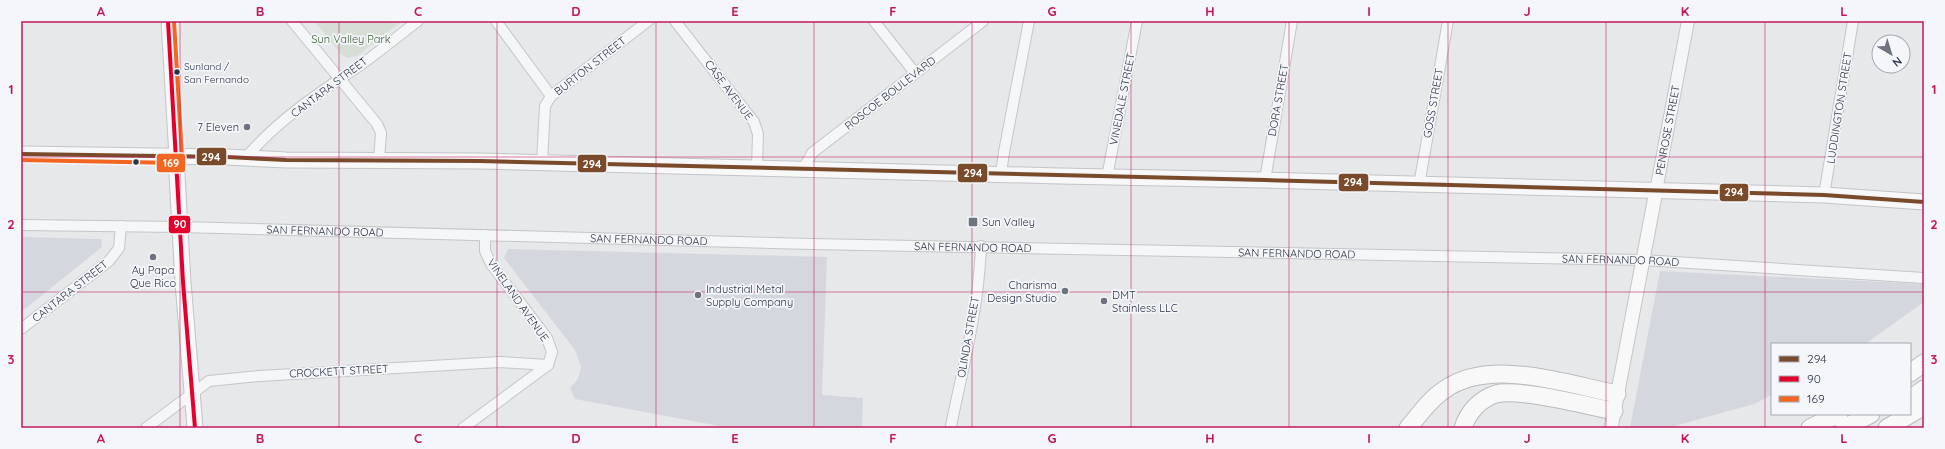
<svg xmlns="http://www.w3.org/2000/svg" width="1945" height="449" viewBox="0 0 1945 449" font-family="Quicksand,sans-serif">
<rect width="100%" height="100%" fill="#e6e8ea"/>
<g fill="#d4d7dd">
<polygon points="21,237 101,239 102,247 21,312"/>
<polygon points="508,249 827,257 822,395 863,398 862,428 730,428 575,399 570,388 578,379 581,367 575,350 504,258"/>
<polygon points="1660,271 1924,284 1924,302 1865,344 1772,344 1772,395 1754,404 1667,428 1630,428"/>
</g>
<polygon fill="#d6ded6" points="314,21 402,21 357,56 347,58 341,54"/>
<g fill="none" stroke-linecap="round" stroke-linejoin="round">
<g stroke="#c4c6c8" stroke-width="12">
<g id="minor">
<polyline points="292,21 377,124 381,133 379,160"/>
<polyline points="496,21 551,96 545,106 542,163"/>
<polyline points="675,21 754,122 758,134 757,168"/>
<polyline points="874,21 915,73"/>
<polyline points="551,96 648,21"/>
<path d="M245 159C276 121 319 93 359 66 379 52 398 36 418 21"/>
<polyline points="803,169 812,153 983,21"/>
<polyline points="1001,174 1004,152 1029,21"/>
<polyline points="1107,177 1137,21"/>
<polyline points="1265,180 1292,21"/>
<polyline points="1419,185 1448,21"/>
<polyline points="1824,195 1853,21"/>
<path id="s1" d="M21 225 180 227 812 244 1643 260 1924 278"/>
<polyline points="485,235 485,251 491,264 547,338 552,352 548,365"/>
<polyline points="21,329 109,261 119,248 121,226"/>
<path d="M951 426C963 367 979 307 981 246"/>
<polyline points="146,428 209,381 259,376 500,362 548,365"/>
<polyline points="463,428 548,365"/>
</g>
</g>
<g stroke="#c4c6c8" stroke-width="14">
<g id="tertiary">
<path id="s2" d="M1656 191 1688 21"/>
</g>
</g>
<g stroke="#c4c6c8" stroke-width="15">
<g id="secondary">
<polyline points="168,21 176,157"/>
<polyline points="1611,428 1656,191"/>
</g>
</g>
<g stroke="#c2c5c8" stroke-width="17">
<g id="primary">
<polyline points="21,154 227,157 286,160 480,161 1060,176 1265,180 1824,195 1924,202"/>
<polyline points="176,157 183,282 195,428"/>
</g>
</g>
<g stroke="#b8bbbf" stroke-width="19">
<g id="motorway">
<polyline points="1910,373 1924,363"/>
<polyline points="1910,399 1924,389"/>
<path d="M1408 428C1419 415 1430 399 1444 390 1490 357 1566 384 1617 394"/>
<path d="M1463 428C1468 412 1480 399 1496 394 1518 388 1588 406 1614 411"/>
<polyline points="1810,428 1839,414"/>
<polyline points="1844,428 1871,414"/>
<polyline points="1887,428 1924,406"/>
</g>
</g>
<use href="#minor" stroke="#f5f6f7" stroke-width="10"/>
<use href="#tertiary" stroke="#f5f6f7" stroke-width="12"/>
<use href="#secondary" stroke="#f8f8f8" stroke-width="13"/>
<use href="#primary" stroke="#f8f8f8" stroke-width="15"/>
<use href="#motorway" stroke="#f8f8f8" stroke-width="17"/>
<g stroke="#f4f6f9" stroke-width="7">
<polyline id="bus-1" points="21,154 227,157 286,160 480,161 1265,180 1824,195 1924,202"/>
</g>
<g stroke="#f4f6f9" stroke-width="7">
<polyline id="bus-2" points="168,21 183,282 195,428"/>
</g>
<g stroke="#f4f6f9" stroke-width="7">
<polyline id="bus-3" points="21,160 176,163 180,161 182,157 174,21"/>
</g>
<use href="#bus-1" stroke="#7a4b2a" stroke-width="4"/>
<use href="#bus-2" stroke="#e4002b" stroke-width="4"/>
<use href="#bus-3" stroke="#f26522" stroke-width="4"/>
</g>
<path fill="none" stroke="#c2185b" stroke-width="1" stroke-opacity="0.55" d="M180 21V428M339 21V428M497 21V428M656 21V428M814 21V428M972 21V428M1131 21V428M1289 21V428M1448 21V428M1606 21V428M1765 21V428M21 157H1924M21 292H1924"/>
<g fill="#2b3445" stroke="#f4f6f9" stroke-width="1.5">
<circle cx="177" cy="72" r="3.5"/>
<circle cx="136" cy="162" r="3.5"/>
</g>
<g fill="#6c737f" stroke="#f4f6f9" stroke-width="1.5">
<circle cx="247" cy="127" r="4"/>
<rect x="968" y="217" width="10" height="10" rx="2"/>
<circle cx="153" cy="257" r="4"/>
<circle cx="1065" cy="291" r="4"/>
<circle cx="698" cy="295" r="4"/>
<circle cx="1104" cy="301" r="4"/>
</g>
<g text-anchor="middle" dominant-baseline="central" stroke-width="3.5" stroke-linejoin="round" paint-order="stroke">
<g font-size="10" fill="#2b3445" stroke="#f4f6f9" text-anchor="start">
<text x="184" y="66">Sunland /<tspan x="184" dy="13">San Fernando</tspan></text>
</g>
<g font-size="11" fill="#3f6138" stroke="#f4f6f9">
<text x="351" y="39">Sun Valley Park</text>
</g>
<g font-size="11" fill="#2b3445" stroke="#f4f6f9">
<text transform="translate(590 66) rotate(-38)">BURTON STREET</text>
<text transform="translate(329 87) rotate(-37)">CANTARA STREET</text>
<text transform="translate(729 90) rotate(53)">CASE AVENUE</text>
<text transform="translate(890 93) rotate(-38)">ROSCOE BOULEVARD</text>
<text transform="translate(1122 99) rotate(-79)">VINEDALE STREET</text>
<text transform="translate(1278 100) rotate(-80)">DORA STREET</text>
<text transform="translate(1433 103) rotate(-80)">GOSS STREET</text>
<text transform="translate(1839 108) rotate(-81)">LUDDINGTON STREET</text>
<text stroke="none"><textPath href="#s2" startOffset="62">PENROSE STREET</textPath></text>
<text stroke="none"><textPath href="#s1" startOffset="304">SAN FERNANDO ROAD</textPath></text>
<text stroke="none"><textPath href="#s1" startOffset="628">SAN FERNANDO ROAD</textPath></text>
<text stroke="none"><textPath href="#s1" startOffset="952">SAN FERNANDO ROAD</textPath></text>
<text stroke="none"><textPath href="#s1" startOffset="1276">SAN FERNANDO ROAD</textPath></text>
<text stroke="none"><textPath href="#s1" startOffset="1600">SAN FERNANDO ROAD</textPath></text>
<text transform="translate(70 291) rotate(-38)">CANTARA STREET</text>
<text transform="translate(518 300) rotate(55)">VINELAND AVENUE</text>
<text transform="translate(968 337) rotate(-80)">OLINDA STREET</text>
<text transform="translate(339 371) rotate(-3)">CROCKETT STREET</text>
</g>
<g font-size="11" fill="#2b3445" stroke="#f4f6f9" text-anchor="start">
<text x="239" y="127" text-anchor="end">7 Eleven</text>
<text x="982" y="222">Sun Valley</text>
<text x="153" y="270" text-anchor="middle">Ay Papa<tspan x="153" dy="13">Que Rico</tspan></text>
<text x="1057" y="285" text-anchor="end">Charisma<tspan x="1057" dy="13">Design Studio</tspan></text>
<text x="706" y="289">Industrial Metal<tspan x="706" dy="13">Supply Company</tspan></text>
<text x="1112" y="295">DMT<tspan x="1112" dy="13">Stainless LLC</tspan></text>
</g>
</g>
<g stroke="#f4f6f9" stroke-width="1.5">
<rect x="196" y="147" width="31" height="19" rx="4" fill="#7a4b2a"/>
<rect x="156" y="153" width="30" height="20" rx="4" fill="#f26522"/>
<rect x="577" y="154" width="30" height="19" rx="4" fill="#7a4b2a"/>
<rect x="957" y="163" width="31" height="20" rx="4" fill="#7a4b2a"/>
<rect x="1338" y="173" width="31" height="19" rx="4" fill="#7a4b2a"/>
<rect x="1719" y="183" width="30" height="19" rx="4" fill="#7a4b2a"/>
<rect x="168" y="215" width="23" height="19" rx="4" fill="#e4002b"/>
</g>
<g font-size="11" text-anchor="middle" font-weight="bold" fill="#fff">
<text x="211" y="161">294</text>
<text x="171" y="167">169</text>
<text x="592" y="168">294</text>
<text x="973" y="177">294</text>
<text x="1353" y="186">294</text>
<text x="1734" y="196">294</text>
<text x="180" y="228">90</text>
</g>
<rect width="1945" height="449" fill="none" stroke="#f4f6f9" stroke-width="44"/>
<rect x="1771" y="343" width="140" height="72" fill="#f4f6f9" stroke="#a4a8b1"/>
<rect x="1779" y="356" width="20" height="6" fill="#7a4b2a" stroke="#a4a8b1"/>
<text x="1807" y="363" font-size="12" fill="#2b3445">294</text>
<rect x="1779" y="376" width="20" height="6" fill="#e4002b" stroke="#a4a8b1"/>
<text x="1807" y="383" font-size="12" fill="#2b3445">90</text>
<rect x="1779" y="396" width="20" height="6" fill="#f26522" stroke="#a4a8b1"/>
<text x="1807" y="403" font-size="12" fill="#2b3445">169</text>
<g transform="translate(1891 54) rotate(142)"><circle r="19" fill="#f4f6f9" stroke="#a4a8b1"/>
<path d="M0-3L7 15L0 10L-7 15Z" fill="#6c737f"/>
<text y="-6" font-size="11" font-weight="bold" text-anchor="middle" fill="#2b3445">N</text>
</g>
<rect x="22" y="22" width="1901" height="405" fill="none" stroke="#c2185b" stroke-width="1.5"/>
<g font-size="13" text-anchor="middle" font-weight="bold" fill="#c2185b">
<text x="101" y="16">A</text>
<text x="260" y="16">B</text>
<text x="418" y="16">C</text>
<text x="576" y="16">D</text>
<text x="735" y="16">E</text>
<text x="893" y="16">F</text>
<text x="1052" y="16">G</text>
<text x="1210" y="16">H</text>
<text x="1369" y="16">I</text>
<text x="1527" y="16">J</text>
<text x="1685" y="16">K</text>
<text x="1844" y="16">L</text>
<text x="11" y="94">1</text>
<text x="1934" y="94">1</text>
<text x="11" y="229">2</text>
<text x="1934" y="229">2</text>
<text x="11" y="364">3</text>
<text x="1934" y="364">3</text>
<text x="101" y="443">A</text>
<text x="260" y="443">B</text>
<text x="418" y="443">C</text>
<text x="576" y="443">D</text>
<text x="735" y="443">E</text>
<text x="893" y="443">F</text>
<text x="1052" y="443">G</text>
<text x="1210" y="443">H</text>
<text x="1369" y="443">I</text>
<text x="1527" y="443">J</text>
<text x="1685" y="443">K</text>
<text x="1844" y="443">L</text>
</g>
</svg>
